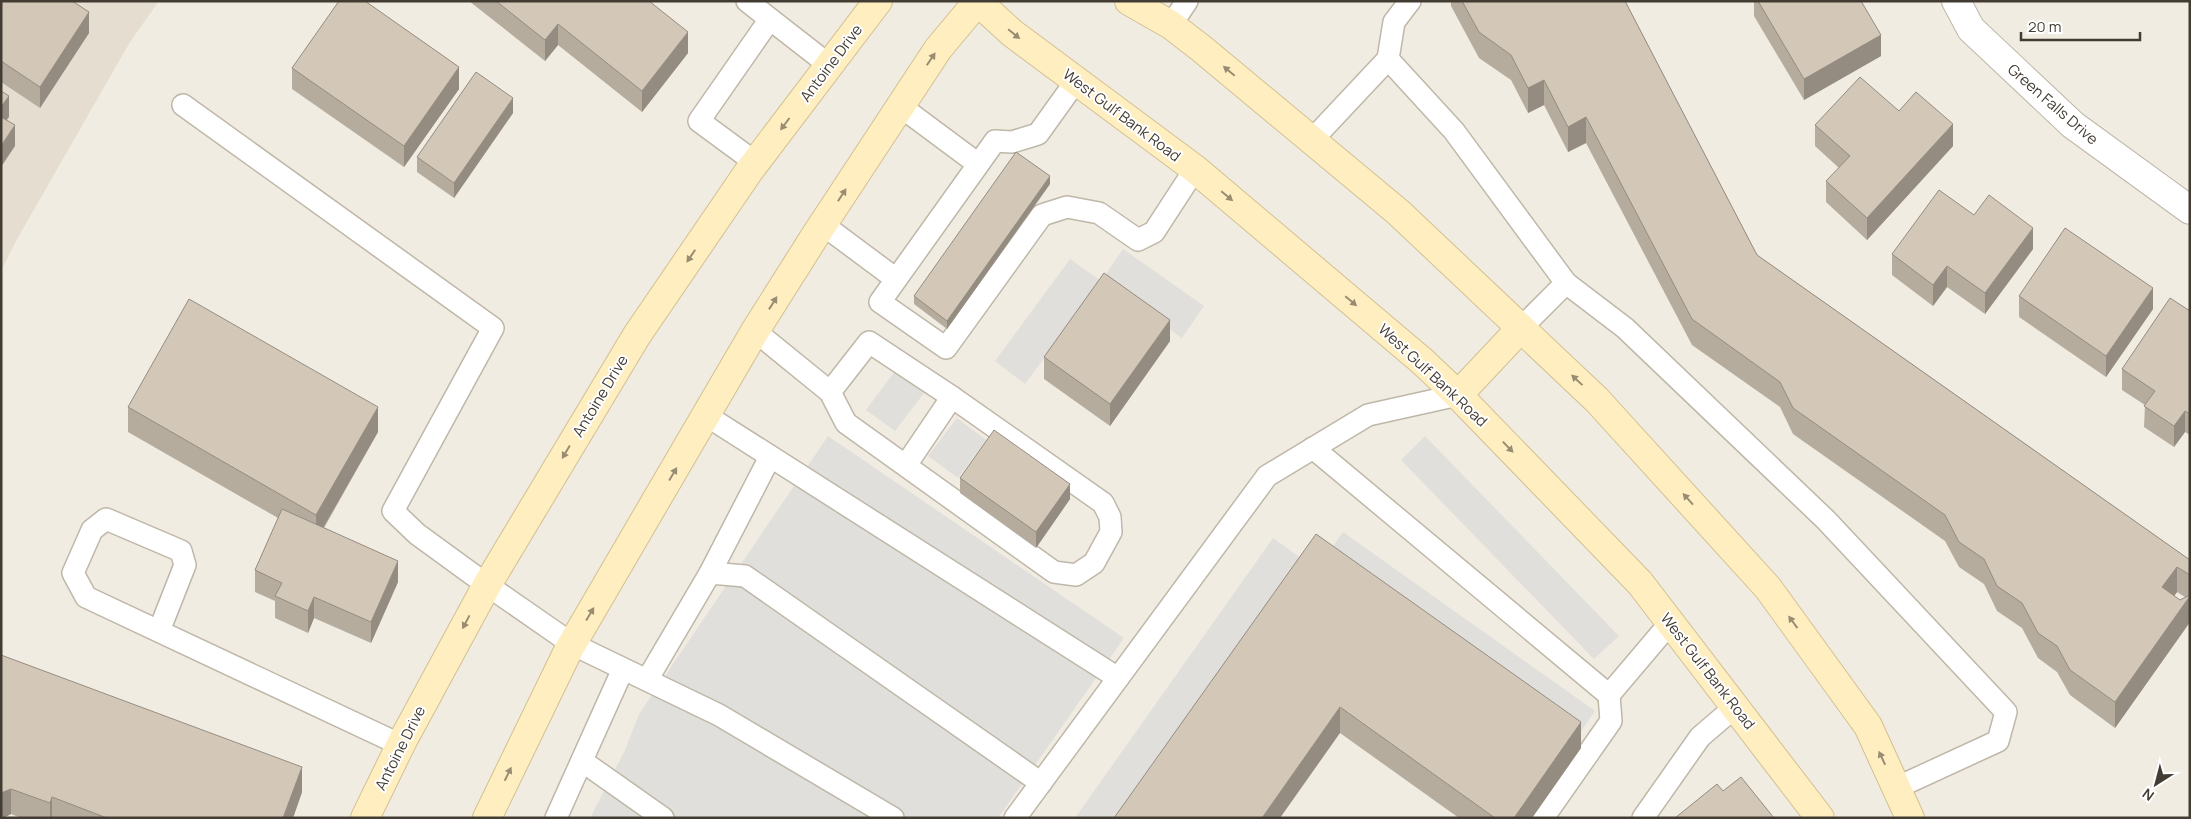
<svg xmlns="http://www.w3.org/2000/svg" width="2191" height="819" viewBox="0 0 2191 819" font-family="Manrope,sans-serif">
<rect width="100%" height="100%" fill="#f1ece2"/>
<polygon fill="#e5ded0" points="1,1 159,1 130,42 16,241 1,271"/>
<g fill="#e1dfdb">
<polygon points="1123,249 1204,306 1182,338 1101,281 1025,384 995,361 1070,259 1101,281"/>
<polygon points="895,371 924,393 895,431 866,410"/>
<polygon points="957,418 986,440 958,478 928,456"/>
<polygon points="828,436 1124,638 998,818 590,818 625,750 639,714"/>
<polygon points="1425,436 1619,636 1594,659 1401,460"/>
<polygon points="1343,532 1595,711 1573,743 1321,563"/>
<polygon points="1273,538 1312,566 1130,818 1075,818"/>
</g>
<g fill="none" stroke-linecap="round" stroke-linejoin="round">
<g stroke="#bfb7a8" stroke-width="24">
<g id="lane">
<polyline points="747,1 770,19 699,121 756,163"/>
<polyline points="1410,1 1394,22 1388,59 1454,131 1566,283"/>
<polyline points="770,19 829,65"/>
<polyline points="1171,25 1187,1"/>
<polyline points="1076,81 1038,134 1012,142 995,141 880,302 946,348 1042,215 1067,207 1099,213 1138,240 1154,232 1195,169"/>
<polyline points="183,105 493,328 393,511 417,534 487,585 572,644 719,715 893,818"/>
<polyline points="900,106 978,164"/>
<polyline points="1312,140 1388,59"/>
<polyline points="822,224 896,279"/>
<polyline points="1521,328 1566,283 1625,328 1826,520 2006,712 1998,741 1896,788"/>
<polyline points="755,331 830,392 846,423 1054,572 1076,575 1094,563 1111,532 1110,517 1103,503 952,397 869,342 830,392"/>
<polyline points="707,416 1118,678"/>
<polyline points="1313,448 1609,695 1670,623"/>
<polyline points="906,465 952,397"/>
<polyline points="710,573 770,457"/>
<polyline points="159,631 185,565 181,551 106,519 92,530 73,573 86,597 401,745"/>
<polyline points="647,680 710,573 745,576 1041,783"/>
<polyline points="582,761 663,818"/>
<polyline points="556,818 623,669"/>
<polyline points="1015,818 1267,476 1368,415 1458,395"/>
<polyline points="1543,818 1611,721 1609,695"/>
<polyline points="1643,818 1700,737 1735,707"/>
</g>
</g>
<g stroke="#bfb7a8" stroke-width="30">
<polyline id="street" points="1956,1 1971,29 2073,125 2190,210"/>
</g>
<g stroke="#d2c092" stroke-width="30">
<g id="secondary">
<polyline points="977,1 1012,33 1195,169 1422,361 1458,395 1640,583 1820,818"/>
<polyline points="1129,1 1171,25 1202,49 1398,212 1597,400 1768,588 1868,726 1910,818"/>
<polyline points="1458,395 1521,328"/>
<polyline points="365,818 403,740 487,585 637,335 749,171 878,1"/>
<polyline points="487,818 568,651 755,331 815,236 938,49 978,1"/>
</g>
</g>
<use href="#lane" stroke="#fff" stroke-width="21"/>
<use href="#street" stroke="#fff" stroke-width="28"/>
<use href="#secondary" stroke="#ffeebf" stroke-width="28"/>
</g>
<g fill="#b5ac9e" fill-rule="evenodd">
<polygon points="1,1 89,33 40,108 1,82"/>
<polygon points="469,1 649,1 688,53 642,112 558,45 545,61"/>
<path d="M1451 1H1625L1757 255 2190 560V622L2115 728 2070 695 2057 672 2038 658 2022 628 1997 611 1984 584 1959 567 1945 541 1793 434 1780 407 1692 345 1586 143 1568 152 1544 105 1528 113 1511 80 1479 58 1451 6ZM2177 592 2185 597 2180 600 2174 596Z"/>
<polygon points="1754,1 1861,1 1881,56 1804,100 1754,16"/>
<polygon points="292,68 459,89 404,167 292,89"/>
<polygon points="1899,111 1953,146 1867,240 1826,202 1826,181 1839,168 1815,146 1815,125"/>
<polygon points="513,113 454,198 417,172 417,157"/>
<polygon points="1050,184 947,329 914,304 914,296"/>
<polygon points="1974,215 2033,249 1985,314 1947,287 1933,306 1892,275 1892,254"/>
<polygon points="2019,296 2153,309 2106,377 2019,317"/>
<polygon points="2190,311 2190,435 2185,432 2174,447 2144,427 2145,405 2122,390 2122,369"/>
<polygon points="1170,341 1110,426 1044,379 1044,357"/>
<polygon points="128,407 378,432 324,528 398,582 371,643 314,618 308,633 275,618 275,601 255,592 255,570 278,518 128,432"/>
<polygon points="960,478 1070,499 1036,548 960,493"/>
<polygon points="1316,534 1581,748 1532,818 1459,818 1340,733"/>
<polygon points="1,655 302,792 293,818 21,818 11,814 3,818 1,818"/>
</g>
<g fill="#948c81">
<polygon points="89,12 89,33 40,108 40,87"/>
<polygon points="558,24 558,45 545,61 545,40"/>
<polygon points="688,32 688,53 642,112 642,91"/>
<polygon points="1881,35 1881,56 1804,100 1804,79"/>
<polygon points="459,67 459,89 404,167 404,146"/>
<polygon points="1544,80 1544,105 1528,113 1528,88"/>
<polygon points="9,96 9,117 1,128 1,107"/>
<polygon points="513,98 513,113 454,198 454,183"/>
<polygon points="1586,117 1586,143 1568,152 1568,127"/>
<polygon points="1953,124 1953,146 1867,240 1867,218"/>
<polygon points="15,125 15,146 1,167 1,146"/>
<polygon points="1050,176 1050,184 947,329 947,321"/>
<polygon points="2033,228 2033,249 1985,314 1985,293"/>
<polygon points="1947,266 1947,287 1933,306 1933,285"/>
<polygon points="2153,288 2153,309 2106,377 2106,356"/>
<polygon points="1170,320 1170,341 1110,426 1110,404"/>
<polygon points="378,407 378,432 316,540 316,515"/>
<polygon points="2185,411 2185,432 2174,447 2174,426"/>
<polygon points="1070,484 1070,499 1036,548 1036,532"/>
<polygon points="398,561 398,582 371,643 371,622"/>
<polygon points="2177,567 2177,592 2162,613 2162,587"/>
<polygon points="2190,596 2190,622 2115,728 2115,702"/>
<polygon points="314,597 314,618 308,633 308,611"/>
<polygon points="1340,707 1340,733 1280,818 1262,818"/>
<polygon points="1581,722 1581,748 1532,818 1514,818"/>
<polygon points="302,767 302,792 293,818 283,818"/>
<polygon points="11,789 11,814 3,818 1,818 1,793"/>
<polygon points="52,797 52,818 50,818 50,803"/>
</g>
<g fill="#d3c8b8" stroke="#948c81">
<polygon points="1,1 72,1 89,12 40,87 1,61"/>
<polygon points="339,1 365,1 459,67 404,146 292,68"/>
<polygon points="496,1 649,1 688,32 642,91 558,24 545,40"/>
<polygon points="1462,1 1625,1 1757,255 2190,560 2190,575 2177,567 2162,587 2180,600 2190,595 2190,596 2115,702 2070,670 2057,646 2038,633 2022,603 1997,586 1984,559 1959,542 1945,515 1793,408 1780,382 1692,319 1586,117 1568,127 1544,80 1528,88 1511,55 1479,32"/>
<polygon points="1758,1 1861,1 1881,35 1804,79"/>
<polygon points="476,72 513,98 454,183 417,157"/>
<polygon points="1860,77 1899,111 1916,92 1953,124 1867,218 1826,181 1850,156 1815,125"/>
<polygon points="1,91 9,96 1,107"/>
<polygon points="1,117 15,125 1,146"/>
<polygon points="1016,152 1050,176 947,321 914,296"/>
<polygon points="1939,190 1974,215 1989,195 2033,228 1985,293 1947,266 1933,285 1892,254"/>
<polygon points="2065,228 2153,288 2106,356 2019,296"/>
<polygon points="1104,273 1170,320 1110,404 1044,357"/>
<polygon points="2170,298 2190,311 2190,414 2185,411 2174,426 2144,406 2155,391 2122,369"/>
<polygon points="189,299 378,407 316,515 128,407"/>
<polygon points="994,430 1070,484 1036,532 960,478"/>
<polygon points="282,509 398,561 371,622 314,597 308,611 275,596 282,583 255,570"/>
<polygon points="1316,534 1581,722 1514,818 1495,818 1340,707 1262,818 1114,818"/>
<polygon points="1,655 302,767 283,818 107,818 52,797 50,803 11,789 1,793"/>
<polygon points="1741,777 1774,818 1675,818 1717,784 1723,791"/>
</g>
<defs><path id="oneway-solid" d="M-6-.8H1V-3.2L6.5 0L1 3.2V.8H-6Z" transform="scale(1.25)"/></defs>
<g fill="#988c72">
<use href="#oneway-solid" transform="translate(1014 34) rotate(39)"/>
<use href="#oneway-solid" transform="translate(931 59) rotate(-56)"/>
<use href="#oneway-solid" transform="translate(1229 71) rotate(-140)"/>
<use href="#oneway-solid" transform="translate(785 124) rotate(127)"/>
<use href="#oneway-solid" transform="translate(842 195) rotate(-57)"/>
<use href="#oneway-solid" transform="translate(1227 196) rotate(40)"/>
<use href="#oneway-solid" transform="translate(691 256) rotate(124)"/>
<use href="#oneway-solid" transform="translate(1351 301) rotate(40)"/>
<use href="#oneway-solid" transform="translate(773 303) rotate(-58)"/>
<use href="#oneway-solid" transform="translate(1577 380) rotate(-137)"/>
<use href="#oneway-solid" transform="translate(1508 447) rotate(46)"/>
<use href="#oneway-solid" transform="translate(566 452) rotate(121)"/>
<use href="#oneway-solid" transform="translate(673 474) rotate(-59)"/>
<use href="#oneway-solid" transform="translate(1688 499) rotate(-132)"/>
<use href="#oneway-solid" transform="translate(590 614) rotate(-59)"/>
<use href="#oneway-solid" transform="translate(466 622) rotate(118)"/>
<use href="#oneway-solid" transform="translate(1793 622) rotate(-126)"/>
<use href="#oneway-solid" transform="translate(1882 758) rotate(-115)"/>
<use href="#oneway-solid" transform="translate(508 774) rotate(-64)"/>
</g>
<g text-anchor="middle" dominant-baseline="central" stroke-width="4" stroke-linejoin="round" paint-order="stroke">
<g font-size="15" fill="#433c33" stroke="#fff">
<text transform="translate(831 63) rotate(-53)">Antoine Drive</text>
<text transform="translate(2053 104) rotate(41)">Green Falls Drive</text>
<text transform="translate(1122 115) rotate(37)">West Gulf Bank Road</text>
<text transform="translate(1433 375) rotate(43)">West Gulf Bank Road</text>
<text transform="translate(600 396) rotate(-59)">Antoine Drive</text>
<text transform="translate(1708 671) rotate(52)">West Gulf Bank Road</text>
<text transform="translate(400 748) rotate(-63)">Antoine Drive</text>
</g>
</g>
<rect width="2191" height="819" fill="none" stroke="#433c33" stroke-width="5"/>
<g transform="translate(2156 784) rotate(216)" stroke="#ffffff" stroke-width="4" paint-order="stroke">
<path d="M0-4L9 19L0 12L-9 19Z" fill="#433c33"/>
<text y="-8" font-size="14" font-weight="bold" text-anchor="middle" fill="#433c33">N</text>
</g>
<path d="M2021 32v8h119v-8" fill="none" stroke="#433c33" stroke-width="2.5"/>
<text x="2028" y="32" font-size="15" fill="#433c33" stroke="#ffffff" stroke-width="4" paint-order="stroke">20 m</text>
</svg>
